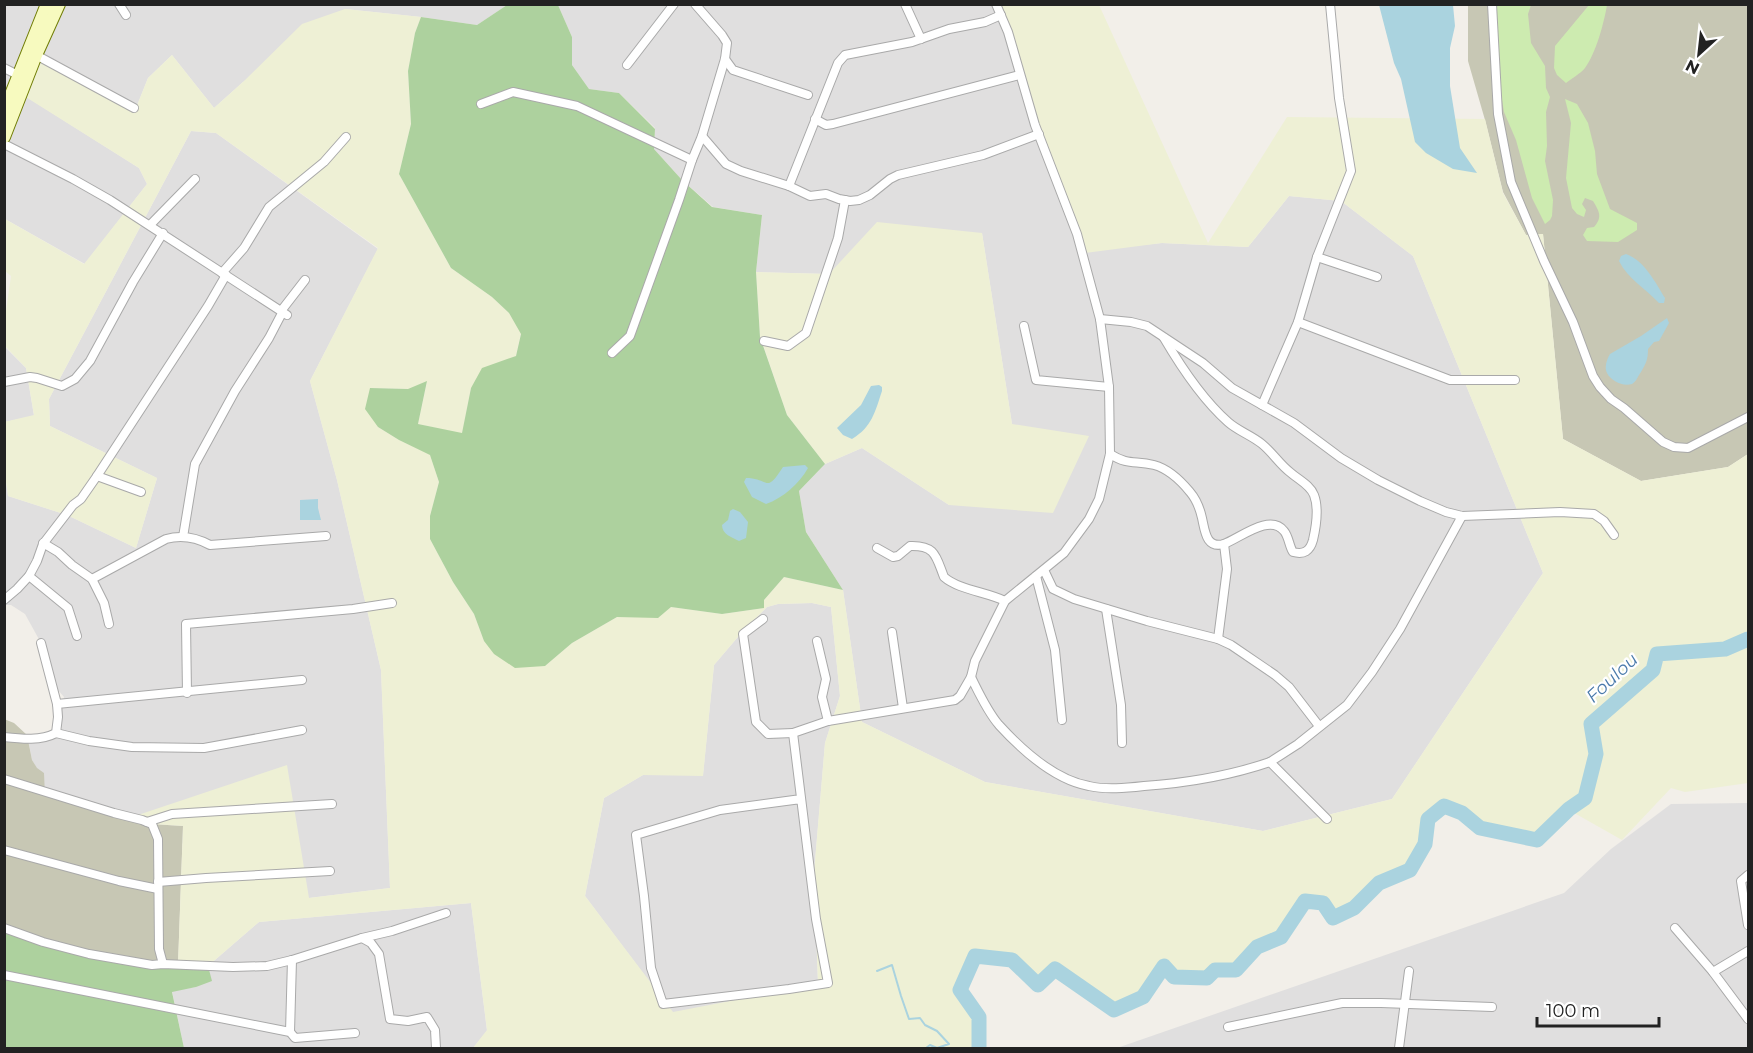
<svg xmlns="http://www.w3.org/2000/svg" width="1753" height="1053" viewBox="0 0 1753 1053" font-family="Montserrat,sans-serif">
<rect width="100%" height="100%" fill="#f2efe9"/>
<g fill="#e0dfdf">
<polygon points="5,5 507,5 477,25 421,17 345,9 243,82 214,108 172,55 148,78 134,113 14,89 139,168 147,184 85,264 5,219"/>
<polygon points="558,5 996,5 1132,246 1162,243 1248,247 1289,196 1341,201 1413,256 1543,573 1392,799 1263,831 985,782 862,722 843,590 806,532 799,491 825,464 862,448 949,505 1012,424 982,233 829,274 756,272 762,215 713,207 682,180 654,149 655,128 619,93 589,89 572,65 572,37"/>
<polygon points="191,131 216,133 378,249 310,381 337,480 381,670 390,888 309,898 126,819 45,796 37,769 32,760 28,739 62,731 60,718 64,697 51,682 41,643 25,614 11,605 5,605 4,468 8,496 67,515 136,548 157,478 50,426 49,399"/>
<polygon points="4,346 26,368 34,416 5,422"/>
<polygon points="812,603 831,607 840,696 825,743 814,873 818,984 673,1013 585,896 604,798 643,775 703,775 714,665 743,631 767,607 778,604"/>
<polygon points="1748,803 1748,1048 1117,1048 1564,893 1611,849 1671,804"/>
<polygon points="471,903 487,1031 473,1048 184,1048 172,991 196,987 208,966 259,922"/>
</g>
<g fill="#c7c7b4">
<polygon points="1468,5 1748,5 1748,454 1728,467 1641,481 1563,439 1543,234 1526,235 1503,192 1485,120 1468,61"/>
<polygon points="4,719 14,723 27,735 32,760 37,768 44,773 45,796 126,819 136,823 183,826 178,965 121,961 5,928 6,893 4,891"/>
</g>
<g fill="#eef0d5" fill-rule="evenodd">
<path d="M996 5H1099L1208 243 1287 117 1485 119 1503 193 1526 235 1543 234 1563 439 1641 481 1728 467 1748 454V783L1685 792 1671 788 1622 840 1569 810 1537 840 1480 828 1462 813 1444 806 1428 819 1425 844 1410 870 1379 883 1354 908 1333 918 1323 903 1305 902 1281 937 1257 947 1236 970H1215L1207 978 1174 977 1164 966 1143 997 1114 1010 1055 969 1038 985 1012 960 975 956 961 990 979 1017 985 1048H473L487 1030 471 903 259 922 208 966 178 965 183 826 136 823 126 819 287 765 309 898 390 888 381 670 337 480 310 381 378 248 216 133 191 131 49 399 50 426 157 478 136 548 67 515 8 496 4 468V422L34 415 26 368 5 346V318L11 276 5 271V219L84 264 147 184 139 168 13 89 28 51 134 113 148 78 172 55 214 108 243 82 302 24 345 9 421 17 415 33 408 71 411 124 399 174 451 268 492 297 509 313 521 333 516 356 471 388 462 434 418 424 427 382 409 389 371 388 378 427 399 440 430 454 439 482 430 516V539L453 582 474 614 484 641 545 666 572 643 617 617H658L671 607 722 614 764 608V600L784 577 843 590 862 722 985 782 1263 831 1392 799 1543 573 1413 256 1341 201 1289 196 1248 247 1162 243 1085 253 1035 125ZM812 603 831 607 840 696 825 743 814 873 818 984 673 1012 585 896 604 798 643 775 703 776 714 665 743 631 767 607 778 604Z"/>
<polygon points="877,222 982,233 1012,424 1089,436 1053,513 949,505 862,448 825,464 787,415 760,336 756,272 829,274"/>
</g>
<g fill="#cdebb0">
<polygon points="1492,5 1531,5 1528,14 1531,43 1545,66 1546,88 1550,97 1546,112 1547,146 1545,161 1553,200 1552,216 1550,220 1545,224 1532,198 1516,140 1504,112 1492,39"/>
<path d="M1589 5H1607C1604 23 1596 53 1585 68 1580 74 1572 78 1566 83L1557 75 1554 68 1555 46Z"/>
<path d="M1565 99 1577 104 1588 123 1595 151 1597 174 1610 209 1637 223V230L1618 242 1587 241 1583 235 1587 228 1594 227C1603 217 1599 211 1593 201L1585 198 1582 204 1586 210 1584 217 1577 214 1572 208 1566 178 1571 123Z"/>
</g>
<g fill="#add19e">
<polygon points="507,5 558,5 572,37 572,65 589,89 619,93 655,129 654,149 682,180 712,207 762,215 756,272 760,337 787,415 825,464 799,491 806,532 843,590 784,577 764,600 764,608 722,614 671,607 658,618 617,617 572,643 545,666 515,668 494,654 484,641 474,614 453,582 430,539 430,516 439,482 430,455 399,440 378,427 365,409 370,388 408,389 427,381 418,424 462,433 471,388 482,368 516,356 521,334 509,313 492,297 451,268 399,174 411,124 408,71 415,33 421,17 477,25"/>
<polygon points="4,928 121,961 208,966 212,981 196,987 172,992 184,1048 5,1048"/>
</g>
<g fill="#aad3df">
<polygon points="1379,5 1453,5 1455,26 1450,48 1450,86 1460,148 1477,173 1453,169 1426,153 1415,142 1401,79 1394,63"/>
<path d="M1626 254C1645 261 1655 282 1665 298L1664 303H1659C1646 289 1628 279 1619 261L1621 256Z"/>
<path d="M1667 318 1669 323 1659 341 1654 342 1648 349C1648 360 1646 363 1641 372 1638 376 1636 382 1632 384 1623 387 1611 381 1607 373 1604 367 1607 359 1610 354L1641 336Z"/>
<path d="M879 385 882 387V391C875 412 872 427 852 439L843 435 837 428 861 405 871 386Z"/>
<path d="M805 465 808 468C799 484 783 498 766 504L752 497 744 482 746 478C770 478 765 495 783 467Z"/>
<polygon points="318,499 318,508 321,520 300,520 300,500"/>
<path d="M733 509 740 512 748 522 746 538 739 541C731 537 722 534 722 525L728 520 730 511Z"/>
</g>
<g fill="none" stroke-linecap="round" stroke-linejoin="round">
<polyline stroke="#aad3df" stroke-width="2" points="877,971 892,965 901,996 909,1019 920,1018 925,1025 937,1031 949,1044 937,1048 930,1045 926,1048"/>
<polyline stroke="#aad3df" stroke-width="15" points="979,1048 979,1017 960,990 975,956 1012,960 1038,985 1055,969 1114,1010 1143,997 1164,966 1174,977 1207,978 1215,970 1236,970 1257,947 1281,937 1305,901 1323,903 1333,918 1354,908 1379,883 1410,870 1425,844 1428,819 1444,806 1462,813 1480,828 1537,840 1569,809 1585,798 1596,754 1591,724 1653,670 1657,654 1725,649 1748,639"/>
<g stroke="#a9a9a9" stroke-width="10">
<g id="street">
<polyline points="119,4 126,15"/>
<polyline points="905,4 921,39"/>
<polyline points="1492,4 1498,114 1511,182 1544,261 1573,322 1593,376 1600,387 1611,399 1624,408 1663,442 1674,447 1688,448 1748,417"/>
<polyline points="36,55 134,108"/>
<polyline points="725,59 733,70 808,95"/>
<polyline points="627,65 674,4"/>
<polyline points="4,68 18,75"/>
<polyline points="481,104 513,92 577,106 692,160"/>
<polyline points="815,119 826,125 833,124 1019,75"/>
<polyline points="702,136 726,164 741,171 789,186 810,196 826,194 839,199 850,201 859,200 870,195 890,179 898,175 983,155 1039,134"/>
<polyline points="4,144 73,179 110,200 287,315"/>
<polyline points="789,186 838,63 845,55 912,42 949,29 985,22 1001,15"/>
<polyline points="150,225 195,179"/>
<polyline points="1317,257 1377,277"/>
<polyline points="222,273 244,248 269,207 324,162 346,137"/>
<polyline points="281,311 305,280"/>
<polyline points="1100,319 1131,322 1147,326 1203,363 1232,388 1294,423 1341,458 1378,480 1420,501 1446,512 1462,516 1560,512 1594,514 1604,521 1614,535"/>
<polyline points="1298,322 1450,380 1515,380"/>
<polyline points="1024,326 1036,380 1109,387"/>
<polyline points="764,341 788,346 806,333 838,238 845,200"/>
<polyline points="612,353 630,336 679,200 692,160 702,136 725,59 727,43 722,35 695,4"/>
<polyline points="4,382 30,377 37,378 62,386 75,379 90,361 133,282 163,233"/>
<polyline points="1262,405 1298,322 1317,257 1351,171 1339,98 1330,4"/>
<path d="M1110 454C1129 466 1135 460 1154 465 1169 469 1181 481 1190 492 1196 499 1200 509 1202 518 1205 531 1206 549 1224 544 1240 538 1270 513 1284 531 1289 537 1289 546 1293 552 1304 555 1310 551 1313 540 1316 527 1319 508 1314 495 1310 485 1299 480 1291 473 1280 465 1273 453 1262 444 1251 435 1238 431 1228 422 1202 399 1181 367 1164 338"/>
<polyline points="141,492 97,476 208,306 226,275"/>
<polyline points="183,537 195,464 235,391 269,338 281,315"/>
<polyline points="43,543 58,552 72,565 92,579 104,603 109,624"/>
<path d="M877 548 893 557 898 556 910 546C936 545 936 557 944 577 959 590 987 592 1005 601"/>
<polyline points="1044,570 1053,589 1074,599 1147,621 1218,639 1231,645 1275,675 1289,687 1319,726"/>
<polyline points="29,576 68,608 77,636"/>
<polyline points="1036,576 1055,650 1062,720"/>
<path d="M92 579 166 539C181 535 197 538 210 545L326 536"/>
<polyline points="4,600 17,589 29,576 37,561 43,544 73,505 81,499 97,476"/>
<polyline points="1106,609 1121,705 1122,743"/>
<polyline points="763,619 743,634 756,722 768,734 793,733"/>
<polyline points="892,632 903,708"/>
<polyline points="1218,639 1227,569 1224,544"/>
<polyline points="817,641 826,679 822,697 828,721"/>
<path d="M971 677C979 693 987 711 999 725 1021 749 1055 780 1089 786 1106 790 1126 788 1144 786 1187 783 1229 776 1270 762L1327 819"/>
<polyline points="187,693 186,624 353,609 392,603"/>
<polyline points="57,704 302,680"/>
<polyline points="56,733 89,741 132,747 204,748 302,730"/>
<path d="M4 737C22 739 41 741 56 733L58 717 57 704 41 643"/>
<polyline points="1270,762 1298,744 1347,705 1372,672 1400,629 1462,516"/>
<polyline points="4,779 114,813 142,820 152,824 158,839 159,949 163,964"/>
<polyline points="801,799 720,810 636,835 644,896 651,968 663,1004 789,989 828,983 816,919 793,733 828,721 955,700 960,696 971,677 975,661 1005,601 1064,553 1089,519 1099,499 1110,454 1109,387 1100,319 1077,234 1035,125 1008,32 996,4"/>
<polyline points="147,822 172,814 332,804"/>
<polyline points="4,850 119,881 158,889"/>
<polyline points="1748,875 1741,881 1748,925"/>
<polyline points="158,882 206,878 330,871"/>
<polyline points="4,928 43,942 89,954 152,965 163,964 233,967 267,966 292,960 362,938 371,943 379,954 390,1019 408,1021 427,1017 435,1030 436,1048"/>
<polyline points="1675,928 1713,972 1748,1019"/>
<polyline points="362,938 392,931 446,913"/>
<polyline points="1713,972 1748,951"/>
<polyline points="4,975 290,1032 295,1038 355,1033"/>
<polyline points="1228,1027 1342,1003 1381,1003 1492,1007"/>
<polyline points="290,1032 292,960"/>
<polyline points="1399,1048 1409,971"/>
</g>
</g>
<g stroke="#707d05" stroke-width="14">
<g id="secondary">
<polyline points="4,112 47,4"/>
<polyline points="4,137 36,55 59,4"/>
</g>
</g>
<use href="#street" stroke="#fff" stroke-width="8"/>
<use href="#secondary" stroke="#f7fabf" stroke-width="12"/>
</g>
<g text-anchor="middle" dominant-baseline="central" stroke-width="4.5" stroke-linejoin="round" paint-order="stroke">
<g font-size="18" font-style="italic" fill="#4a7aab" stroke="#fff">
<text transform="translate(1612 678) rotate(-43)">Foulou</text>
</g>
</g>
<rect width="1753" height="1053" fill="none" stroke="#222222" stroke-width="12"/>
<g transform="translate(1699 54) rotate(207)" stroke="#ffffff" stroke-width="4.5" paint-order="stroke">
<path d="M0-4.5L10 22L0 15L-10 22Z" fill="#222222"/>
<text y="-9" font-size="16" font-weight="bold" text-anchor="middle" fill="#222222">N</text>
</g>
<path d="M1537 1017v9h122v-9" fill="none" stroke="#222222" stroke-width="3"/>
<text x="1546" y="1017" font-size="18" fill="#222222" stroke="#ffffff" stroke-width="4.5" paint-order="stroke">100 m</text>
</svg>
